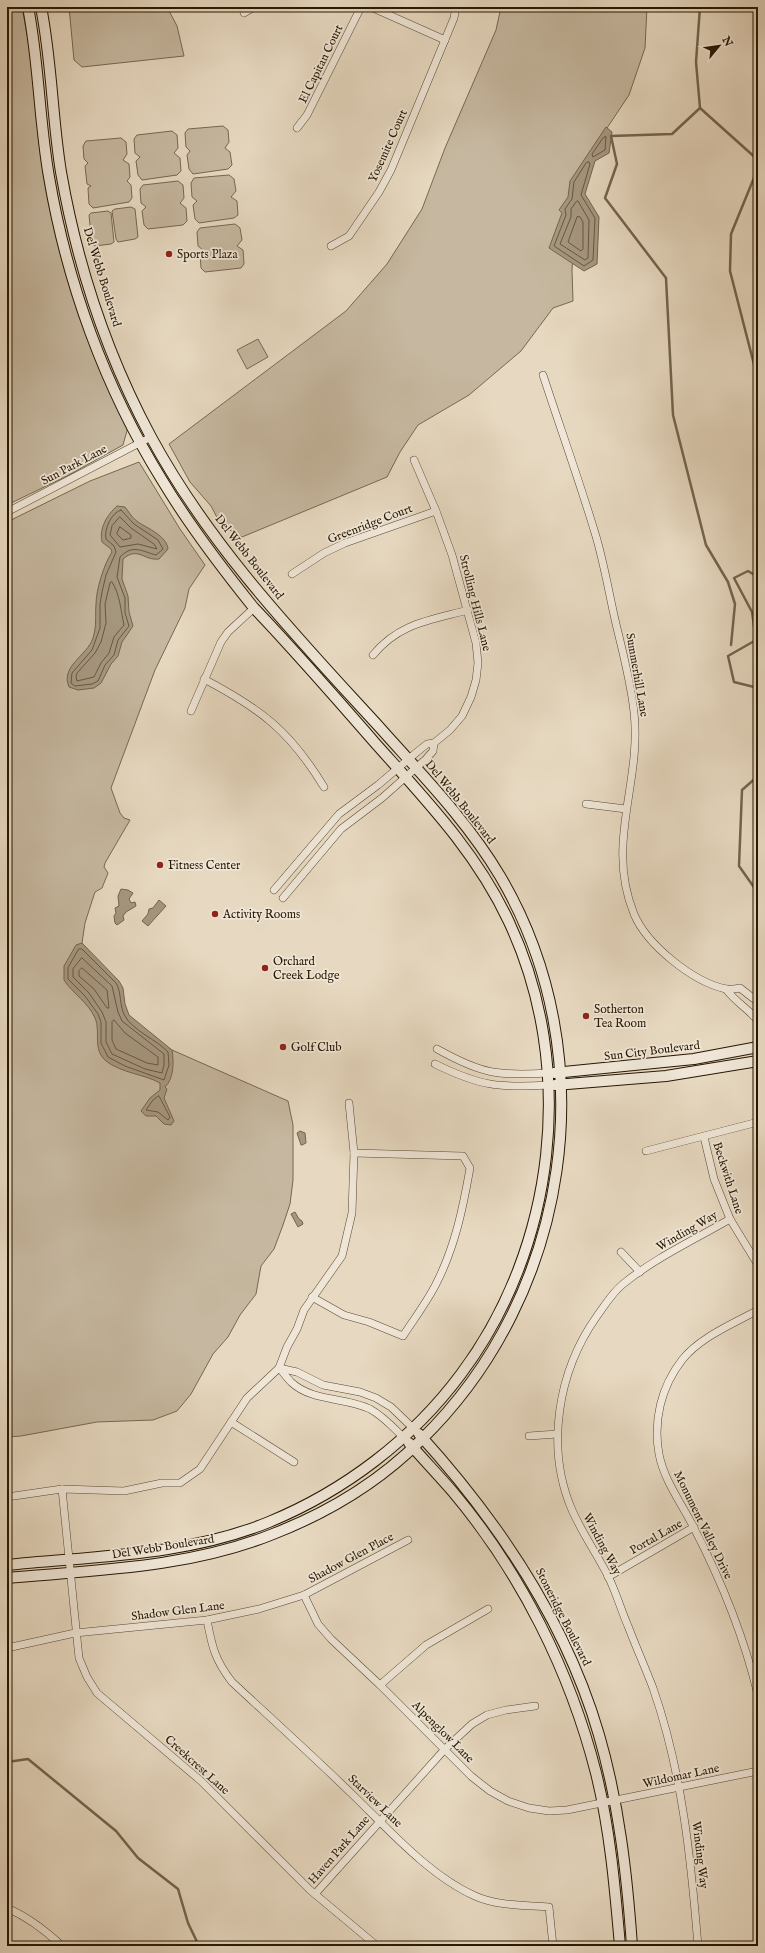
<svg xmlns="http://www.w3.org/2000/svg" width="765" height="1953" viewBox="0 0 765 1953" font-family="'IM FELL English',serif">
<rect width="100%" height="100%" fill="#e7d9c1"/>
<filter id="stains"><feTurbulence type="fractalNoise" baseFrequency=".005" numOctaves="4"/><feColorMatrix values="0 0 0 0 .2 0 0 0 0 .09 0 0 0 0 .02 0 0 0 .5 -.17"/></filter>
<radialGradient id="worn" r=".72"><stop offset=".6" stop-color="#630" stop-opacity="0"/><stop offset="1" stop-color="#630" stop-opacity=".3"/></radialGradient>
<g fill="#c6b8a0" stroke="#766850">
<polygon points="7,7 22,7 32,62 60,247 128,427 123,445 67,476 7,505"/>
<polygon points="69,7 167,7 177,26 184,56 82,67 74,60"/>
<polygon points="501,7 647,7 645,48 629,95 607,128 577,191 572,270 573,301 553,308 521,351 469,395 418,425 400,452 387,477 242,537 221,525 211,506 190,482 169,444 346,311 387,264 422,209 445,148 496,30"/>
<polygon points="223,126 228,130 229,142 225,148 230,152 232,165 228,169 193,174 189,169 187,155 190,151 186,147 185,133 188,129"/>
<polygon points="172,131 177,135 178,148 174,153 180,158 181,171 177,175 142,180 138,175 136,161 140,157 135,153 134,139 137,135"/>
<polygon points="121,138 126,142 127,154 123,160 129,164 130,177 127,181 131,185 132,198 129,202 93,208 89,204 88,188 91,186 87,184 85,166 88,163 84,159 83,146 86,141"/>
<polygon points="229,175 234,179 236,191 231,197 237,201 238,215 234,218 199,223 195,219 193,205 197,201 192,197 191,183 194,178"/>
<polygon points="178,181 183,185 184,198 180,203 186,208 187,221 183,225 148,229 144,225 142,211 146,207 141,203 140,189 143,185"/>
<polygon points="131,207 135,209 138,237 135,239 118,242 116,239 112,211 115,209"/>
<polygon points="108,211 111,213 114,242 111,244 95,246 92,244 89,215 91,213"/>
<polygon points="235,224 240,228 242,240 237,246 243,250 244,264 241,268 205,272 201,268 200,254 203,250 198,246 197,232 200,228"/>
<polygon points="258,339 268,357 247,369 237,350"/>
<polygon points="139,462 180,529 205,565 189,589 185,608 155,670 111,788 120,813 124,818 130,820 105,863 104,867 108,873 102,888 95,892 92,901 85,923 82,943 121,1023 172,1050 288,1101 293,1125 293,1180 290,1204 283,1225 274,1249 261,1266 256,1294 240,1315 228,1337 213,1354 191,1394 177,1411 153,1420 97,1422 21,1436 7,1437 7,522 90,481"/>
</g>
<g fill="#a69780" stroke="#73644d">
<polygon points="606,127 612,132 609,153 595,161 585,194 599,217 597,264 584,271 549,248 562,213 559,210 568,197 570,181"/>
<path d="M117 506 125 507C129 512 132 518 138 522 147 528 167 536 168 549L159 559C144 561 138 546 123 559L122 579 128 596 129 612 133 626 122 642 118 656 111 664 101 683 94 688 78 690 69 687C60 666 87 656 93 638 97 624 95 618 96 604 96 590 104 564 112 552L111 549 102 542C99 528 107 515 117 506Z"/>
<polygon points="121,889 128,890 133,893 129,899 131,903 135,902 136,906 126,912 123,916 124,920 117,925 115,923 114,916 116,913 115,908 119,906 118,896"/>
<polygon points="159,900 166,906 148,926 142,921 148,914 149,909 153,908"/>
<path d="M82 943 119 981 123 988 125 1004 129 1015 172 1050C174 1061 174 1079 165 1087L167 1089 164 1098 174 1121 171 1125 164 1124 156 1116H146L141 1111 150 1098 160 1090V1083C144 1074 121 1073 106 1061 92 1049 101 1032 95 1018 88 1002 73 994 64 980V966L76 945Z"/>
<polygon points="300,1131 305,1133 306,1143 302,1145 301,1145 297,1133"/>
<polygon points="295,1212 299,1219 302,1221 303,1224 298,1227 291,1214"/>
</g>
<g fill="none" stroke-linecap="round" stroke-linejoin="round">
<g stroke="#665740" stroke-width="1">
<polygon points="606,137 605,150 593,157 592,154 603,138"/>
<polygon points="589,162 590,164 581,195 595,218 593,260 584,266 554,246 566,215 565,209 572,199 574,182 586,163"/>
<polygon points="578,201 589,220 588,258 585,260 560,244 571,217 571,209 576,202"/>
<polygon points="580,217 583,222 583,249 581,251 568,242 577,217"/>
<path d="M121 510 134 524 158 540 163 549 156 555C141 551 133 544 120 557L117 577 125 598V613L129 626 118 640 114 655 105 665 98 681 92 684 75 686 71 683 72 673 92 650 100 628V604L102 592 106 575 116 552 114 546 106 539C104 529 111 513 121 510Z"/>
<polygon points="120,517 131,528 154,544 157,549 138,544 120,547 110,535 112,526"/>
<polygon points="120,527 131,535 131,538 123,540 117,534"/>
<path d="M112 582C120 594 121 612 124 625L114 637 109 653 101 663 94 677 77 681 76 677 77 673 95 653 101 642 106 623 105 604 110 583Z"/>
<path d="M79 949H82L116 983C122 993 119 1006 125 1016 132 1030 157 1040 168 1052L169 1065 164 1080 125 1066 108 1057 101 1043V1022L98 1014 85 996 68 979V968Z"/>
<polygon points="82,958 112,986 118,1012 122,1021 164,1054 164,1065 162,1073 145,1069 112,1054 106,1042 106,1022 102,1012 89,993 73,977 73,969"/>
<polygon points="82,968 107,990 109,1008 107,1008 94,989 79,976 79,971"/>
<polygon points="114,1020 125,1033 158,1057 158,1065 147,1063 116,1049 112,1040 112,1022"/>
<polygon points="159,1096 170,1117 168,1120 158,1112 146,1110 153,1100"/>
</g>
<g stroke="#73644d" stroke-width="2.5">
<polyline points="700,7 696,62 700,108 758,160"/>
<polyline points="700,108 672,134 611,136 617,164 605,198 666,278 673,415 706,545 728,582 735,604 731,645"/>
<polyline points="758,168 731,234 730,271 758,380"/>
<polyline points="758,577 748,571 734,578 752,612 756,640 728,656 734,682 758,688"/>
<polyline points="758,776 742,790 739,866 758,893"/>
<polyline points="7,1762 28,1759 116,1831 138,1858 178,1889 188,1923 199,1946"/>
</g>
<g stroke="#574831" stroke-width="8">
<g id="street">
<polyline points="371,7 445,40"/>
<polyline points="244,13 254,7"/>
<polyline points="297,128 307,115 361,7"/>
<polyline points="331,246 349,236 379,192 391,170 454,18 456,7"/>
<path d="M543 375C560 427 579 480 595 533 604 562 609 594 616 624 623 653 631 683 634 712 642 783 605 843 634 914 647 945 693 982 726 989 730 990 735 989 740 988L758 1002"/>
<polyline points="7,512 151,437"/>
<polyline points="292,574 324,553 345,543 436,511"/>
<path d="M373 655C399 623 431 620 468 610"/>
<path d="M204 679C261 709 290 731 324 787"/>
<polyline points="191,711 221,642 228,632 254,608"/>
<polyline points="586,804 626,809"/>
<polyline points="274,890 339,814 378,785 417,752 427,744 434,743 450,730 462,716 471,697 476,680 478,663 476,643 452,555 436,511 414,460"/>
<polyline points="283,898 341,829 382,798 426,759 433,751 434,743"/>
<path d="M726 989C735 1002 749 1009 758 1021"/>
<path d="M437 1049C482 1074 497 1076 548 1073"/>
<path d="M435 1064C480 1086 498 1088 549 1085"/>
<polyline points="704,1137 714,1179 730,1219 758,1265"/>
<polyline points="646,1151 758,1122"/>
<polyline points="621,1252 640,1272"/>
<path d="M312 1297 344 1315 369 1322 403 1336C414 1319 427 1302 436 1284 455 1247 463 1208 470 1168L463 1156 354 1153"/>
<path d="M758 1310C733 1324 700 1337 682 1360 661 1387 653 1421 659 1454 664 1481 682 1504 694 1528 721 1580 744 1637 758 1695"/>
<polyline points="279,1368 297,1372 323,1385 360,1392 376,1398 391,1407 413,1428"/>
<path d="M279 1368C283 1372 287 1378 291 1382 312 1402 346 1397 370 1409 383 1416 393 1427 403 1437"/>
<polyline points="231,1422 294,1462"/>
<polyline points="529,1436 557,1434"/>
<polyline points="62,1489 79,1658 87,1677 97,1693 201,1781 310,1890 377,1946"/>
<polyline points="7,1497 62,1489 124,1491 162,1483 180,1483 200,1469 247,1398 279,1368 287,1347 297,1329 304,1310 342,1256 352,1213 354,1153 349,1103"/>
<polyline points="608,1577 694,1527"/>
<polyline points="304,1595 318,1624 331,1639 380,1685 471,1776 490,1791 508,1801 529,1808 549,1811 567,1810 758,1771"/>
<path d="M207 1620C212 1647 215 1660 232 1682 273 1720 314 1757 354 1796 389 1830 430 1876 475 1896 497 1906 525 1905 549 1907L553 1946"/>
<polyline points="7,1648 75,1633 207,1620 259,1609 304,1595 408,1540"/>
<polyline points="380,1685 426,1645 488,1609"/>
<polyline points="315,1894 445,1749 472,1724 487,1715 506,1710 535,1706"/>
<path d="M7 1908C28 1917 45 1930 62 1946"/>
<path d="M698 1946C691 1859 682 1771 653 1688 645 1667 636 1647 628 1626 621 1610 616 1592 608 1576 597 1554 582 1533 572 1510 545 1447 558 1371 597 1316 605 1305 612 1293 623 1284 655 1258 694 1240 730 1219"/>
</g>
</g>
<g stroke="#271701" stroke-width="12">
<g id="secondary">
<polyline points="554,1073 694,1059 758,1047"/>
<polyline points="555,1085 666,1076 758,1061"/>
<path d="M419 1434C498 1521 566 1621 599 1735 619 1804 627 1874 632 1946"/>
<path d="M409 1443C424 1460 439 1476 453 1492 521 1573 570 1671 596 1773 610 1829 615 1888 620 1946"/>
<path d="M7 1565C94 1556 186 1556 269 1522 344 1491 412 1440 461 1374 556 1247 577 1067 509 922 477 853 426 800 376 744 336 698 296 652 254 608 221 567 189 525 162 480 105 388 67 283 49 177 39 120 39 63 28 7"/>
<path d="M7 1578C96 1570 189 1568 273 1534 327 1513 380 1481 421 1440 571 1294 606 1056 500 876 468 822 424 777 382 730 298 638 211 548 151 437 107 355 77 264 61 172 52 117 52 62 41 7"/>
</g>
</g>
<use href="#street" stroke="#efe6d7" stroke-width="7"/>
<use href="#secondary" stroke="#efe6d7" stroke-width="10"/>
</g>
<g fill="#8f2418" stroke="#efe6d7" stroke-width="1.5">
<circle cx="169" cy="254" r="4"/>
<circle cx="160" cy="865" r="4"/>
<circle cx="215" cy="914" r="4"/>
<circle cx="265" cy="968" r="4"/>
<circle cx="586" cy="1016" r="4"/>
<circle cx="283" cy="1047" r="4"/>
</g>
<g text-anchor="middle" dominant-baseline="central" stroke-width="3.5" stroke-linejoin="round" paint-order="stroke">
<g font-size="12" fill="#271701" stroke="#efe6d7">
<text transform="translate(321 64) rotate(-64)">El Capitan Court</text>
<text transform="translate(388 146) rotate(-66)">Yosemite Court</text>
<text transform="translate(102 277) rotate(73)">Del Webb Boulevard</text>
<text transform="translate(74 465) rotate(-28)">Sun Park Lane</text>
<text transform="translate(370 524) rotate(-21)">Greenridge Court</text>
<text transform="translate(249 557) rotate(52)">Del Webb Boulevard</text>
<text transform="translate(475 603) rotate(76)">Strolling Hills Lane</text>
<text transform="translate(637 675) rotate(80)">Summerhill Lane</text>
<text transform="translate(460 802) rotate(51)">Del Webb Boulevard</text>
<text transform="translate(652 1051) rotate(-7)">Sun City Boulevard</text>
<text transform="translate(728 1178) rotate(72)">Beckwith Lane</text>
<text transform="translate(687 1231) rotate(-30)">Winding Way</text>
<text transform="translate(703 1525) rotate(64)">Monument Valley Drive</text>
<text transform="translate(656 1537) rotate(-30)">Portal Lane</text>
<text transform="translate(602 1544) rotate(62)">Winding Way</text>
<text transform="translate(163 1547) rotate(-9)">Del Webb Boulevard</text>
<text transform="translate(351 1558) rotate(-28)">Shadow Glen Place</text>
<text transform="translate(178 1611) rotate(-7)">Shadow Glen Lane</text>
<text transform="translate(563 1617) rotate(63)">Stoneridge Boulevard</text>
<text transform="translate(443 1732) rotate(45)">Alpenglow Lane</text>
<text transform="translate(197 1765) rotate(42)">Creekcrest Lane</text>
<text transform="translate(681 1776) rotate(-12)">Wildomar Lane</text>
<text transform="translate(375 1801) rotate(44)">Starview Lane</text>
<text transform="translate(339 1850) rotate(-49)">Haven Park Lane</text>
<text transform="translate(700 1855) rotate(83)">Winding Way</text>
</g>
<g font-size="12" fill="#271701" stroke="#efe6d7" text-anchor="start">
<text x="177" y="254">Sports Plaza</text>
<text x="168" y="865">Fitness Center</text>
<text x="223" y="914">Activity Rooms</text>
<text x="273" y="961">Orchard<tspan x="273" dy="14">Creek Lodge</tspan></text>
<text x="594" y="1009">Sotherton<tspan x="594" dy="14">Tea Room</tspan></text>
<text x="291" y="1047">Golf Club</text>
</g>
</g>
<rect width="765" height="1953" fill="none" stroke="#e7d9c1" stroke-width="24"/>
<rect x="8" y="8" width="749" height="1937" fill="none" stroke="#271701" stroke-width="2"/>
<rect x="12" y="12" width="741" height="1929" fill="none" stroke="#271701"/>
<g transform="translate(719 46) rotate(61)" stroke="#efe6d7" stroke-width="3" paint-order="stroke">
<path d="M0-3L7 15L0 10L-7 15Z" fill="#271701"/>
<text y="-6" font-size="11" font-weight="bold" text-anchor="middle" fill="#271701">N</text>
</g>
<rect width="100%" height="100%" filter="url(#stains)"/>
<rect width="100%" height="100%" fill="url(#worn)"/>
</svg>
